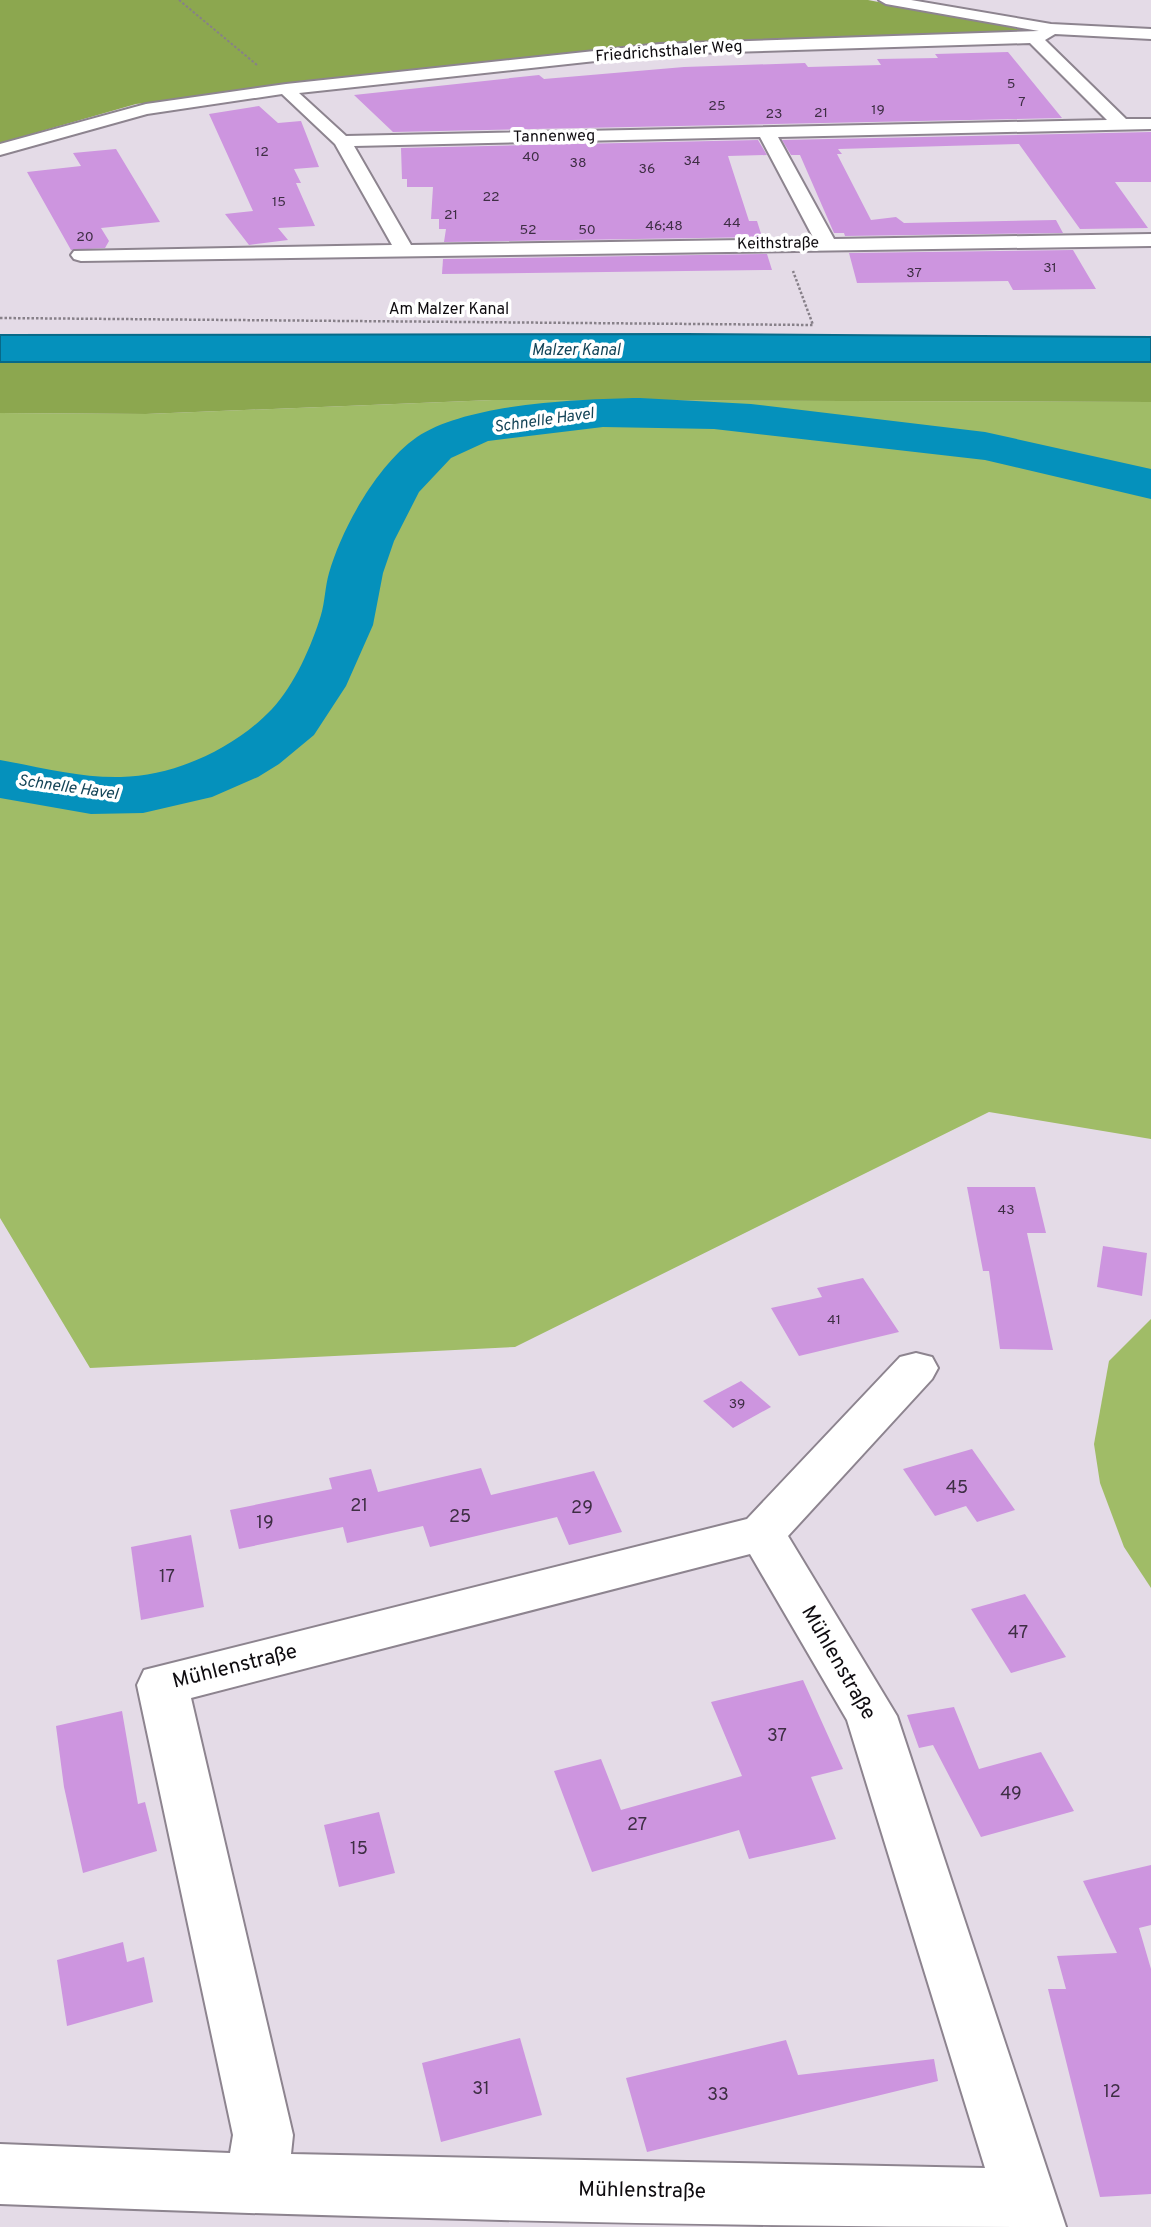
<svg xmlns="http://www.w3.org/2000/svg" width="1151" height="2227" viewBox="0 0 1151 2227" font-family="Overpass,sans-serif">
<rect width="100%" height="100%" fill="#e4dbe7"/>
<g fill="#a0bc67">
<polygon points="493,400 1151,402 1151,1139 989,1112 515,1347 90,1368 0,1218 0,413 146,414"/>
<polygon points="1151,1319 1151,1588 1124,1547 1100,1483 1094,1444 1109,1361"/>
</g>
<g fill="#8ca74f">
<polygon points="0,0 868,0 1040,33 654,47 136,104 0,143"/>
<polygon points="0,362 1151,362 1151,402 493,400 146,414 0,413"/>
</g>
<polygon fill="#0591bc" stroke="#086988" stroke-width="2" points="685,334 1151,337 1151,362 0,362 0,335"/>
<g fill="none" stroke-linecap="round" stroke-linejoin="round">
<path fill="#0591bc" fill-rule="evenodd" d="M640 398 751 404 985 432 1151 469V499L985 460 714 429 603 427 488 441 451 458 419 492 394 541 383 573 373 625 346 686 314 735 279 764 258 777 212 797 143 813 91 814 0 798V760C40 767 80 778 121 777 175 776 235 748 272 709 294 686 312 645 321 615 325 601 325 587 329 573 342 528 377 465 417 437 468 403 579 399 640 398Z"/>
</g>
<g fill="#cd95df">
<polygon points="1008,52 1062,118 393,132 354,95 539,75 544,79 684,67 805,63 808,67 881,65 877,59 938,58 935,54"/>
<polygon points="259,106 278,123 301,121 319,167 294,169 301,183 296,183 315,226 278,228 288,240 249,245 225,214 253,211 209,114"/>
<polygon points="1151,132 1151,182 1115,182 1148,228 1080,229 1019,144 838,149 842,154 837,154 871,220 896,217 904,223 1056,220 1063,233 845,236 844,233 834,233 800,155 791,155 782,140"/>
<polygon points="758,140 767,155 728,156 749,221 757,221 762,237 444,242 446,229 439,229 439,219 431,219 433,187 407,187 407,179 402,179 401,148"/>
<polygon points="116,149 160,222 101,228 109,241 105,248 71,250 27,172 81,166 73,153"/>
<polygon points="1073,250 1096,289 1013,290 1008,281 857,283 849,253"/>
<polygon points="767,254 772,270 442,274 443,259"/>
<polygon points="967,1187 1035,1187 1046,1233 1027,1233 1053,1350 1000,1349 989,1271 983,1271"/>
<polygon points="1103,1246 1147,1253 1142,1296 1097,1287"/>
<polygon points="863,1278 899,1332 799,1356 771,1308 822,1297 817,1288"/>
<polygon points="741,1381 771,1407 733,1428 703,1401"/>
<polygon points="972,1449 1015,1510 977,1522 966,1506 935,1516 903,1469"/>
<polygon points="481,1468 491,1495 594,1471 622,1532 569,1545 557,1517 430,1547 423,1526 347,1543 343,1527 239,1549 230,1510 332,1489 329,1478 371,1469 378,1492"/>
<polygon points="191,1535 204,1607 141,1620 131,1547"/>
<polygon points="1025,1594 1066,1657 1011,1673 971,1609"/>
<polygon points="803,1680 843,1769 811,1777 836,1839 749,1859 739,1830 592,1872 554,1771 601,1759 621,1810 742,1776 711,1702"/>
<polygon points="954,1707 979,1769 1041,1752 1074,1811 981,1837 933,1745 919,1748 907,1715"/>
<polygon points="122,1711 138,1804 145,1802 157,1851 83,1873 64,1787 56,1726"/>
<polygon points="379,1812 395,1873 339,1887 324,1825"/>
<polygon points="1151,1865 1151,1925 1139,1928 1151,1969 1151,2194 1100,2197 1048,1989 1066,1989 1057,1956 1117,1953 1083,1881"/>
<polygon points="123,1942 127,1962 144,1957 153,2002 67,2026 57,1960"/>
<polygon points="520,2038 542,2115 441,2142 422,2063"/>
<polygon points="786,2040 798,2075 934,2059 938,2081 647,2152 626,2078"/>
</g>
<g fill="none" stroke-linecap="round" stroke-linejoin="round">
<g stroke="#8d848f" stroke-width="4">
<g id="street">
<path d="M879 0H911L1051 24 1151 29V39L1055 34 1045 40 1126 119H1151V129L778 137 834 239 1151 234V246L81 261 74 259 71 255 74 251 392 245 335 144 282 94 147 114 0 155V144L146 104 286 84 660 44 1039 31 886 4ZM1030 43 1107 120 346 136 299 93 660 54ZM760 137 814 239 411 245 354 146Z"/>
<path d="M916 1353 932 1357 938 1368 932 1379 788 1536 897 1716 1066 2227C711 2227 355 2218 0 2204V2144L230 2153 233 2135 137 1685 144 1670 747 1519 900 1357ZM750 1554 847 1720 985 2168 291 2154 293 2135 191 1698Z"/>
</g>
</g>
<polyline stroke="#878089" stroke-width="2" stroke-dasharray="2.5 2" stroke-linecap="butt" points="179,0 257,65"/>
<polyline stroke="#878089" stroke-width="2.5" stroke-dasharray="2.5 2" stroke-linecap="butt" points="0,318 813,325 793,271"/>
<use href="#street" fill="#fff" fill-rule="evenodd"/>
</g>
<g text-anchor="middle" dominant-baseline="central" stroke-width="7" stroke-linejoin="round" paint-order="stroke">
<g font-size="14" fill="#3e2e44">
<text x="1011" y="84">5</text>
<text x="1022" y="102">7</text>
<text x="717" y="106">25</text>
<text x="878" y="110">19</text>
<text x="821" y="113">21</text>
<text x="774" y="114">23</text>
<text x="262" y="152">12</text>
<text x="531" y="157">40</text>
<text x="692" y="161">34</text>
<text x="578" y="163">38</text>
<text x="647" y="169">36</text>
<text x="491" y="197">22</text>
<text x="279" y="202">15</text>
<text x="451" y="215">21</text>
<text x="732" y="223">44</text>
<text x="664" y="226">46;48</text>
<text x="528" y="230">52</text>
<text x="587" y="230">50</text>
<text x="85" y="237">20</text>
<text x="1050" y="268">31</text>
<text x="914" y="273">37</text>
<text x="1006" y="1210">43</text>
<text x="834" y="1320">41</text>
<text x="737" y="1404">39</text>
</g>
<g font-size="16" fill="#0f0c10" stroke="#fff">
<text transform="translate(669 52) rotate(-4)">Friedrichsthaler Weg</text>
<text transform="translate(554 137) rotate(-1)">Tannenweg</text>
<text transform="translate(778 244) rotate(-1)">Keithstraße</text>
<text x="449" y="310">Am Malzer Kanal</text>
</g>
<g font-size="16" font-style="italic" fill="#154558" stroke="#fff">
<text x="576" y="351">Malzer Kanal</text>
<text transform="translate(544 421) rotate(-8)">Schnelle Havel</text>
<text transform="translate(68 788) rotate(8)">Schnelle Havel</text>
</g>
<g font-size="18" fill="#3e2e44">
<text x="957" y="1488">45</text>
<text x="359" y="1506">21</text>
<text x="582" y="1508">29</text>
<text x="460" y="1517">25</text>
<text x="265" y="1523">19</text>
<text x="167" y="1577">17</text>
<text x="1018" y="1633">47</text>
<text x="777" y="1736">37</text>
<text x="1011" y="1794">49</text>
<text x="637" y="1825">27</text>
<text x="359" y="1849">15</text>
<text x="481" y="2089">31</text>
<text x="1112" y="2092">12</text>
<text x="718" y="2095">33</text>
</g>
<g font-size="21" fill="#0f0c10" stroke="#fff">
<text transform="translate(838 1663) rotate(60)">Mühlenstraße</text>
<text transform="translate(235 1667) rotate(-14)">Mühlenstraße</text>
<text transform="translate(642 2191) rotate(1)">Mühlenstraße</text>
</g>
</g>
</svg>
